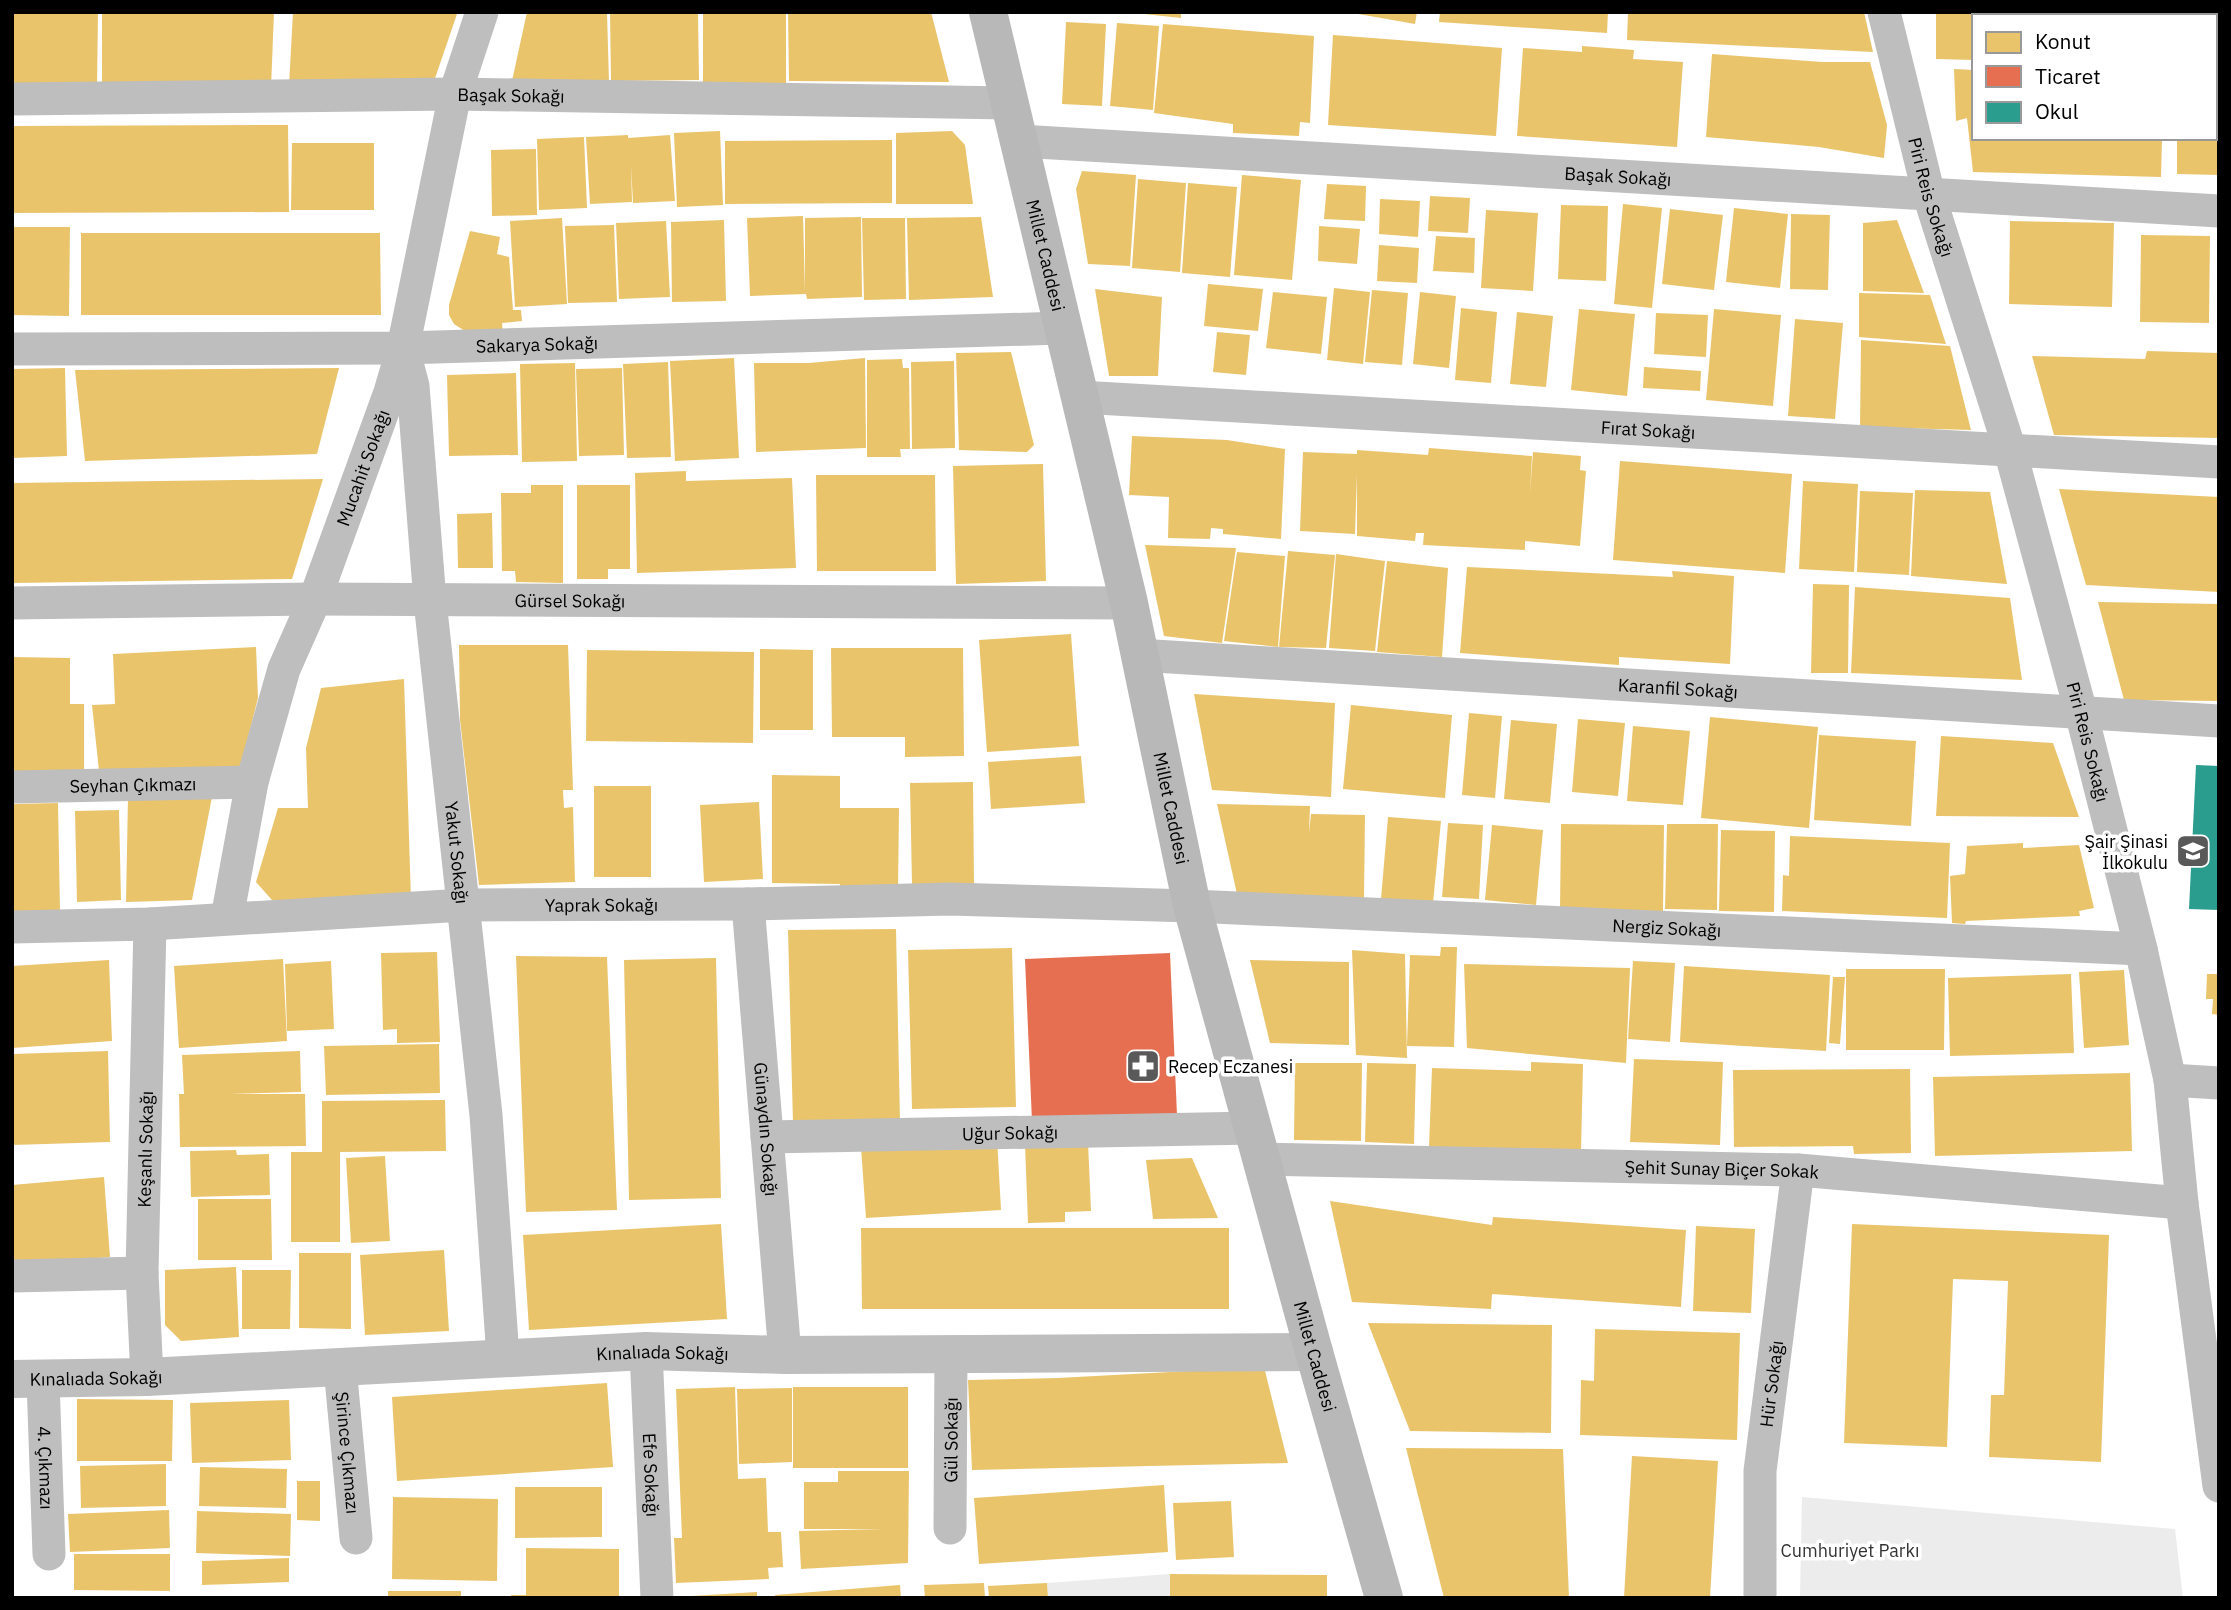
<svg xmlns="http://www.w3.org/2000/svg" width="2231" height="1610" viewBox="0 0 2231 1610" font-family="'IBM Plex Sans',sans-serif">
<rect width="100%" height="100%" fill="#fff"/>
<g fill="#ececec">
<polygon points="1802,1497 2175,1529 2183,1598 1800,1598"/>
<polygon points="1170,1574 1170,1598 1048,1598 1047,1583"/>
</g>
<g fill="#e9c46a">
<polygon points="12,12 98,12 97,88 12,87"/>
<polygon points="102,12 274,12 271,88 102,89"/>
<polygon points="293,12 436,12 457,14 432,87 289,86"/>
<polygon points="527,12 607,12 609,82 512,81"/>
<polygon points="610,12 698,12 699,80 611,81"/>
<rect x="703" y="12" width="83" height="76"/>
<polygon points="788,12 931,12 949,82 789,81"/>
<polygon points="1144,12 1181,12 1181,18 1144,14"/>
<polygon points="1347,12 1417,12 1415,24"/>
<polygon points="1440,12 1608,12 1607,33 1439,22"/>
<polygon points="1628,12 1864,12 1873,52 1627,40"/>
<polygon points="1936,12 2130,12 2130,16 1974,16 1974,60 1936,59"/>
<polygon points="2161,12 2219,12 2219,77 2215,77 2215,16 2161,16"/>
<polygon points="1066,22 1106,24 1102,106 1062,104"/>
<polygon points="1117,23 1159,26 1153,110 1110,106"/>
<polygon points="1163,24 1314,36 1310,123 1300,122 1299,136 1233,133 1233,124 1154,113"/>
<polygon points="1333,35 1502,48 1496,136 1328,125"/>
<polygon points="1582,46 1634,50 1633,59 1683,62 1677,147 1517,136 1523,48 1582,52"/>
<polygon points="1712,54 1822,62 1870,62 1887,125 1884,158 1819,147 1706,137"/>
<polygon points="1954,69 1974,70 1974,138 2162,138 2161,177 1973,172 1967,118 1956,121"/>
<polygon points="2215,89 2219,89 2219,175 2177,174 2177,138 2215,138"/>
<polygon points="288,125 289,212 12,213 12,126"/>
<polygon points="720,131 723,205 677,207 674,133"/>
<polygon points="952,131 965,145 973,204 896,204 896,133"/>
<polygon points="628,135 628,138 670,135 675,201 633,203 631,165 632,202 590,204 586,137"/>
<polygon points="584,137 587,208 539,210 537,139"/>
<polygon points="892,140 892,203 725,204 725,141"/>
<polygon points="292,143 374,143 374,210 291,210"/>
<polygon points="536,149 537,215 492,216 491,150"/>
<polygon points="1082,171 1136,175 1130,266 1088,264 1076,189"/>
<polygon points="1242,175 1301,180 1292,280 1234,275"/>
<polygon points="1138,179 1186,183 1180,272 1132,268"/>
<polygon points="1188,183 1237,187 1230,277 1182,273"/>
<polygon points="1327,184 1366,186 1365,221 1324,219"/>
<polygon points="1430,196 1470,198 1468,233 1428,231"/>
<polygon points="1380,199 1420,201 1418,237 1379,234"/>
<polygon points="1623,204 1662,208 1652,308 1614,304"/>
<polygon points="1561,205 1608,206 1606,281 1558,279"/>
<polygon points="1734,208 1788,214 1780,288 1726,282"/>
<polygon points="1670,209 1723,215 1714,290 1662,284"/>
<polygon points="1486,210 1538,213 1533,291 1481,288"/>
<polygon points="1791,214 1830,215 1828,290 1790,289"/>
<polygon points="803,216 805,292 805,218 861,217 862,297 807,299 806,294 750,296 747,218"/>
<polygon points="981,217 993,297 909,300 907,218"/>
<polygon points="562,218 567,304 515,307 510,221"/>
<polygon points="862,218 905,218 906,299 864,300"/>
<polygon points="724,220 726,301 672,302 671,222"/>
<polygon points="1897,220 1924,293 1863,291 1863,223"/>
<polygon points="666,221 670,297 619,299 616,223"/>
<polygon points="2010,221 2114,223 2112,307 2009,304"/>
<polygon points="614,225 617,302 568,303 565,226"/>
<polygon points="1319,226 1360,229 1357,264 1318,261"/>
<polygon points="12,227 70,227 69,316 12,315"/>
<polygon points="470,231 500,237 497,254 509,257 513,310 521,310 522,321 502,323 503,334 468,333 454,324 449,315 449,305"/>
<polygon points="81,233 380,233 381,315 81,315"/>
<polygon points="2141,235 2210,236 2209,323 2140,322"/>
<polygon points="1436,236 1475,238 1474,273 1433,271"/>
<polygon points="1379,245 1419,248 1417,283 1377,281"/>
<polygon points="1208,284 1263,289 1258,331 1204,326"/>
<polygon points="1334,288 1370,292 1363,364 1327,360"/>
<polygon points="1095,289 1162,297 1158,376 1109,376"/>
<polygon points="1372,290 1408,293 1402,365 1365,362"/>
<polygon points="1273,292 1327,297 1321,354 1266,348"/>
<polygon points="1420,292 1456,296 1449,368 1413,364"/>
<polygon points="1859,293 1930,295 1946,344 1859,337"/>
<polygon points="1461,308 1497,312 1491,383 1455,380"/>
<polygon points="1579,309 1635,314 1627,396 1571,390"/>
<polygon points="1714,309 1781,315 1773,406 1706,400"/>
<polygon points="1517,312 1553,316 1546,387 1510,384"/>
<polygon points="1656,313 1708,315 1706,357 1654,354"/>
<polygon points="1795,319 1843,323 1835,419 1788,416"/>
<polygon points="1217,332 1250,335 1246,375 1213,372"/>
<polygon points="1861,340 1950,346 1971,430 1860,427"/>
<polygon points="2147,351 2219,353 2219,438 2054,435 2032,356 2145,359"/>
<polygon points="1011,352 1034,445 1027,452 959,450 956,353"/>
<polygon points="734,358 739,458 675,461 670,361"/>
<polygon points="865,358 866,448 756,452 754,363 809,363"/>
<polygon points="902,359 903,368 909,368 910,449 900,449 901,457 867,457 867,360"/>
<polygon points="954,361 955,448 912,449 911,362"/>
<polygon points="668,362 671,457 627,458 623,364"/>
<polygon points="575,363 577,461 522,462 520,364"/>
<polygon points="1644,367 1701,371 1700,391 1643,388"/>
<polygon points="65,368 67,456 12,458 12,369"/>
<polygon points="339,368 317,454 85,461 75,370"/>
<polygon points="622,368 624,455 579,456 576,369"/>
<polygon points="516,373 518,455 449,456 447,375"/>
<polygon points="1132,436 1227,440 1285,449 1281,539 1223,534 1223,529 1211,528 1210,539 1168,538 1169,497 1129,495"/>
<polygon points="1429,448 1532,456 1530,494 1533,452 1581,456 1580,470 1586,471 1580,546 1525,541 1525,550 1423,545 1424,533 1416,533 1415,541 1357,536 1357,474 1355,534 1300,531 1303,452 1357,454 1357,450 1428,455"/>
<polygon points="1620,461 1792,474 1785,573 1613,560"/>
<polygon points="1043,464 1046,581 956,584 953,466"/>
<polygon points="686,471 686,481 792,478 796,568 637,573 635,473"/>
<polygon points="816,475 935,475 936,571 817,571"/>
<polygon points="323,479 292,579 13,583 12,483"/>
<polygon points="1803,481 1858,484 1854,572 1799,569"/>
<polygon points="531,485 563,485 563,583 516,582 515,571 502,571 501,493 531,493"/>
<polygon points="577,485 630,485 630,569 608,569 608,579 577,579"/>
<polygon points="2059,489 2219,497 2219,592 2086,585"/>
<polygon points="1915,490 1990,492 2007,584 1911,576"/>
<polygon points="1860,491 1913,493 1909,575 1857,572"/>
<polygon points="492,513 493,568 458,568 457,514"/>
<polygon points="1145,545 1236,548 1222,643 1164,636"/>
<polygon points="1288,551 1335,555 1326,648 1279,647"/>
<polygon points="1237,552 1285,556 1278,647 1224,641"/>
<polygon points="1336,554 1385,561 1375,651 1329,648"/>
<polygon points="1387,561 1448,568 1442,657 1377,652"/>
<polygon points="1467,567 1673,577 1672,571 1734,576 1730,664 1619,657 1619,665 1460,653"/>
<polygon points="1813,584 1849,585 1848,673 1811,673"/>
<polygon points="1855,587 2010,598 2022,680 1851,673"/>
<polygon points="2098,602 2219,604 2219,701 2124,700"/>
<polygon points="1071,634 1079,746 987,752 979,640"/>
<polygon points="459,645 568,645 573,790 563,790 564,808 573,807 575,882 479,885 460,720"/>
<polygon points="256,647 258,698 240,769 100,780 92,705 115,704 113,654"/>
<polygon points="831,648 963,648 964,756 905,757 905,737 832,737"/>
<polygon points="760,649 813,650 813,730 760,730"/>
<polygon points="587,650 754,652 753,743 586,741"/>
<polygon points="12,657 70,658 70,704 84,704 84,772 12,772"/>
<polygon points="404,679 411,900 272,900 256,882 278,808 308,808 306,748 321,688"/>
<polygon points="1194,694 1335,703 1331,797 1212,790"/>
<polygon points="1351,705 1452,715 1445,798 1343,789"/>
<polygon points="1469,713 1502,716 1495,798 1462,795"/>
<polygon points="1710,717 1818,727 1809,828 1701,818"/>
<polygon points="1578,719 1625,723 1618,796 1572,792"/>
<polygon points="1511,720 1557,724 1550,803 1504,799"/>
<polygon points="1633,726 1690,731 1683,805 1627,801"/>
<polygon points="1819,735 1916,741 1911,826 1814,820"/>
<polygon points="1941,736 2053,743 2079,817 1936,816"/>
<polygon points="1081,756 1085,803 991,809 988,762"/>
<polygon points="772,775 840,776 840,808 899,808 898,891 840,891 840,884 772,883"/>
<polygon points="973,782 974,884 912,884 910,783"/>
<rect x="594" y="786" width="57" height="91"/>
<polygon points="128,797 212,797 192,900 126,902"/>
<polygon points="759,802 763,879 704,882 700,805"/>
<polygon points="58,803 60,911 12,912 12,804"/>
<polygon points="1217,804 1310,806 1309,833 1311,814 1365,815 1364,898 1237,894"/>
<polygon points="119,810 121,900 77,902 75,811"/>
<polygon points="1388,817 1441,821 1433,903 1381,899"/>
<polygon points="1448,823 1483,825 1479,899 1442,897"/>
<polygon points="1561,824 1664,825 1663,911 1560,910"/>
<polygon points="1667,824 1718,824 1717,910 1665,909"/>
<polygon points="1492,825 1543,830 1536,905 1485,900"/>
<polygon points="1721,830 1775,831 1774,912 1719,911"/>
<polygon points="1790,836 1950,843 1947,918 1782,911 1783,875 1789,876"/>
<polygon points="2023,843 2023,848 2079,845 2094,908 2079,911 2080,916 1966,921 1965,924 1952,923 1950,876 1965,874 1967,846"/>
<polygon points="896,929 900,1122 793,1123 788,930"/>
<polygon points="1441,947 1457,947 1454,1047 1407,1046 1410,955 1440,956"/>
<polygon points="1012,948 1016,1107 912,1109 908,950"/>
<polygon points="1352,950 1405,954 1407,1058 1356,1055"/>
<polygon points="437,952 440,1042 397,1043 397,1029 383,1030 381,953"/>
<polygon points="516,956 607,957 617,1210 526,1212"/>
<polygon points="716,958 721,1198 629,1200 624,960"/>
<polygon points="283,959 287,1041 179,1048 174,966"/>
<polygon points="109,960 112,1041 12,1048 12,966"/>
<polygon points="1250,960 1349,962 1349,1045 1270,1043"/>
<polygon points="331,961 334,1029 287,1031 285,964"/>
<polygon points="1633,961 1675,963 1670,1042 1628,1039"/>
<polygon points="1464,964 1630,968 1626,1063 1467,1048"/>
<polygon points="1684,966 1830,975 1826,1051 1680,1042"/>
<polygon points="1846,969 1945,969 1944,1050 1846,1050"/>
<polygon points="2124,970 2129,1045 2084,1048 2079,972"/>
<polygon points="2071,974 2074,1053 1950,1056 1948,978"/>
<polygon points="2207,974 2219,974 2219,1015 2212,1014 2213,999 2206,999"/>
<polygon points="1833,977 1845,977 1840,1044 1829,1043"/>
<polygon points="439,1044 440,1093 326,1095 324,1046"/>
<polygon points="108,1051 110,1142 12,1145 12,1054"/>
<polygon points="300,1051 301,1092 229,1094 305,1094 306,1146 180,1147 179,1094 184,1094 182,1055"/>
<polygon points="1634,1059 1723,1062 1720,1145 1630,1142"/>
<polygon points="1531,1062 1583,1064 1581,1151 1429,1147 1432,1068 1531,1071"/>
<polygon points="1295,1063 1362,1063 1361,1141 1294,1140"/>
<polygon points="1367,1063 1416,1064 1414,1144 1365,1142"/>
<polygon points="1910,1069 1911,1153 1854,1154 1853,1146 1734,1147 1733,1070"/>
<polygon points="2130,1073 2132,1151 1935,1156 1933,1077"/>
<polygon points="445,1100 446,1151 340,1152 340,1242 291,1242 291,1152 322,1152 322,1101"/>
<polygon points="997,1138 1001,1210 866,1218 861,1147"/>
<polygon points="1088,1142 1091,1211 1065,1212 1065,1222 1028,1223 1025,1144"/>
<polygon points="236,1150 237,1155 269,1154 270,1195 191,1197 190,1151"/>
<polygon points="385,1156 390,1241 351,1243 346,1158"/>
<polygon points="1192,1158 1218,1218 1153,1219 1146,1160"/>
<polygon points="104,1177 110,1257 12,1265 12,1185"/>
<polygon points="198,1199 271,1199 272,1260 198,1260"/>
<polygon points="1330,1201 1492,1225 1493,1217 1686,1230 1681,1307 1492,1294 1491,1309 1352,1302"/>
<polygon points="721,1224 727,1319 529,1330 523,1235"/>
<polygon points="1852,1224 2109,1235 2101,1462 1989,1457 1991,1395 2004,1395 2008,1281 1953,1279 1947,1447 1844,1443"/>
<polygon points="1696,1226 1755,1229 1751,1313 1693,1311"/>
<polygon points="861,1228 1229,1228 1229,1309 862,1309"/>
<polygon points="444,1250 449,1331 365,1335 360,1255"/>
<polygon points="299,1253 351,1253 351,1329 299,1328"/>
<polygon points="236,1267 239,1337 181,1341 165,1325 165,1270"/>
<polygon points="242,1270 291,1270 290,1329 242,1329"/>
<polygon points="1368,1323 1552,1325 1551,1433 1410,1431"/>
<polygon points="1595,1329 1740,1333 1737,1440 1580,1435 1581,1380 1594,1381"/>
<polygon points="1264,1367 1288,1463 972,1470 968,1380 1058,1378"/>
<polygon points="607,1383 613,1467 397,1481 392,1397"/>
<polygon points="735,1387 738,1479 766,1478 768,1532 781,1532 783,1567 768,1568 769,1579 676,1583 674,1538 682,1538 676,1389"/>
<rect x="793" y="1387" width="115" height="81"/>
<polygon points="792,1388 792,1462 739,1464 737,1389"/>
<polygon points="77,1399 173,1400 172,1461 77,1461"/>
<polygon points="289,1400 291,1460 192,1463 190,1403"/>
<polygon points="1406,1448 1563,1449 1569,1598 1444,1598"/>
<polygon points="1632,1456 1718,1461 1710,1598 1624,1598"/>
<polygon points="166,1464 166,1506 81,1508 80,1466"/>
<polygon points="200,1467 287,1469 286,1508 199,1506"/>
<polygon points="838,1471 909,1471 908,1563 801,1569 799,1531 883,1529 804,1529 804,1482 838,1482"/>
<polygon points="297,1481 320,1481 320,1521 297,1520"/>
<polygon points="1164,1485 1168,1552 979,1564 974,1498"/>
<polygon points="515,1487 602,1487 602,1537 515,1538"/>
<polygon points="393,1497 498,1499 497,1581 392,1579"/>
<polygon points="1231,1501 1234,1557 1176,1560 1173,1503"/>
<polygon points="169,1510 170,1548 70,1552 68,1514"/>
<polygon points="197,1511 291,1514 290,1556 196,1553"/>
<polygon points="526,1548 619,1549 619,1598 511,1598 511,1595 526,1595"/>
<polygon points="74,1554 170,1554 170,1591 74,1590"/>
<polygon points="289,1558 289,1582 202,1585 202,1561"/>
<polygon points="1170,1574 1327,1575 1327,1598 1170,1598"/>
<polygon points="984,1583 985,1598 925,1598 924,1585"/>
<polygon points="1047,1583 1048,1598 989,1598 988,1586"/>
<polygon points="900,1585 901,1598 775,1598 775,1595"/>
<rect x="388" y="1591" width="73" height="7"/>
<polygon points="757,1592 757,1598 692,1598 692,1596"/>
</g>
<polygon fill="#e76f51" points="1170,953 1177,1115 1032,1121 1025,959"/>
<polygon fill="#2a9d8f" points="2196,765 2219,766 2219,910 2189,909"/>
<g fill="none" stroke-linecap="round" stroke-linejoin="round">
<g stroke="#bebebe" stroke-width="33">
<path id="s1" d="M1884 12 1929 195 2010 450 2081 712 2141 949 2170 1080 2182 1203 2219 1486"/>
<path id="s2" d="M12 99 455 94 1009 103"/>
<path id="s3" d="M1019 141 2219 211"/>
<path id="s4" d="M403 348 413 386 430 601 486 1115 503 1357"/>
<path id="s5" d="M12 349 403 348 1062 328"/>
<path id="s6" d="M1079 397 2219 462"/>
<path id="s7" d="M12 603 315 599 1129 603"/>
<path id="s8" d="M1138 655 2219 721"/>
<path id="s9" d="M12 787 252 782"/>
<path id="s10" d="M748 904 785 1355"/>
<path id="s11" d="M227 918 252 782 284 669 315 599 390 392 403 348 455 94 482 12"/>
<path id="s12" d="M12 927 150 924 464 905 748 904 950 899 1192 906 2141 949"/>
<polyline points="2170,1080 2219,1083"/>
<path id="s13" d="M767 1137 1254 1128"/>
<path id="s14" d="M1262 1159 1798 1170 2182 1203"/>
<polyline points="12,1276 142,1273"/>
<path id="s15" d="M646 1351 657 1598"/>
<path id="s16" d="M340 1367 356 1538"/>
<path id="s17" d="M147 1377 142 1273 150 924"/>
<path id="s18" d="M43 1380 49 1554"/>
<path id="s19" d="M950 1528 951 1353"/>
<path id="s20" d="M1760 1598V1471L1798 1170"/>
</g>
<path stroke="#bebebe" stroke-width="38" id="s21" d="M12 1379 147 1377 646 1351 785 1355 1314 1352"/>
<path stroke="#b8b8b8" stroke-width="38" id="s22" d="M988 12 1129 603 1192 906 1314 1352 1384 1598"/>
</g>
<defs>
<g id="school-square" transform="scale(1.75)"><rect x="-9" y="-9" width="18" height="18" rx="4" fill="#595959" stroke="#fff"/><path d="M0-5L7-2L0 1L-7-2ZM-4 1L0 2.5L4 1V4Q0 6-4 4Z" fill="#fff"/></g>
<g id="pharmacy-square" transform="scale(1.75)"><rect x="-9" y="-9" width="18" height="18" rx="4" fill="#595959" stroke="#fff"/><path d="M-2-6h4v4h4v4h-4v4h-4v-4h-4v-4h4Z" fill="#fff"/></g>
</defs>
<g fill-rule="evenodd">
<use href="#school-square" x="2193" y="851"/>
<use href="#pharmacy-square" x="1143" y="1066"/>
</g>
<g text-anchor="middle" dominant-baseline="central" stroke-width="7" stroke-linejoin="round" paint-order="stroke">
<g font-size="18" fill="#000" stroke="#fff">
<text stroke="none"><textPath href="#s2" startOffset="499">Başak Sokağı</textPath></text>
<text stroke="none"><textPath href="#s3" startOffset="600">Başak Sokağı</textPath></text>
<text stroke="none"><textPath href="#s1" startOffset="191">Piri Reis Sokağı</textPath></text>
<text stroke="none"><textPath href="#s22" startOffset="250">Millet Caddesi</textPath></text>
<text stroke="none"><textPath href="#s5" startOffset="525">Sakarya Sokağı</textPath></text>
<text stroke="none"><textPath href="#s6" startOffset="570">Fırat Sokağı</textPath></text>
<text stroke="none"><textPath href="#s11" startOffset="472">Mucahit Sokağı</textPath></text>
<text stroke="none"><textPath href="#s7" startOffset="558">Gürsel Sokağı</textPath></text>
<text stroke="none"><textPath href="#s8" startOffset="541">Karanfil Sokağı</textPath></text>
<text stroke="none"><textPath href="#s1" startOffset="758">Piri Reis Sokağı</textPath></text>
<text stroke="none"><textPath href="#s9" startOffset="121">Seyhan Çıkmazı</textPath></text>
<text stroke="none"><textPath href="#s22" startOffset="817">Millet Caddesi</textPath></text>
<text stroke="none"><textPath href="#s4" startOffset="508">Yakut Sokağı</textPath></text>
<text stroke="none"><textPath href="#s12" startOffset="590">Yaprak Sokağı</textPath></text>
<text stroke="none"><textPath href="#s12" startOffset="1656">Nergiz Sokağı</textPath></text>
<text stroke="none"><textPath href="#s10" startOffset="226">Günaydın Sokağı</textPath></text>
<text stroke="none"><textPath href="#s13" startOffset="243">Uğur Sokağı</textPath></text>
<text stroke="none"><textPath href="#s17" startOffset="228">Keşanlı Sokağı</textPath></text>
<text stroke="none"><textPath href="#s14" startOffset="460">Şehit Sunay Biçer Sokak</textPath></text>
<text stroke="none"><textPath href="#s21" startOffset="651">Kınalıada Sokağı</textPath></text>
<text stroke="none"><textPath href="#s22" startOffset="1384">Millet Caddesi</textPath></text>
<text stroke="none"><textPath href="#s21" startOffset="84">Kınalıada Sokağı</textPath></text>
<text stroke="none"><textPath href="#s20" startOffset="215">Hür Sokağı</textPath></text>
<text stroke="none"><textPath href="#s19" startOffset="88">Gül Sokağı</textPath></text>
<text stroke="none"><textPath href="#s16" startOffset="86">Şirince Çıkmazı</textPath></text>
<text stroke="none"><textPath href="#s18" startOffset="88">4. Çıkmazı</textPath></text>
<text stroke="none"><textPath href="#s15" startOffset="124">Efe Sokağı</textPath></text>
</g>
<g font-size="18" fill="#000" stroke="#fff" text-anchor="end">
<text x="2168" y="841">Şair Şinasi<tspan x="2168" dy="21">İlkokulu</tspan></text>
<text x="1168" y="1066" text-anchor="start">Recep Eczanesi</text>
</g>
<g font-size="18" fill="#333" stroke="#fff">
<text x="1850" y="1550">Cumhuriyet Parkı</text>
</g>
</g>
<rect width="2231" height="1610" fill="none" stroke="#000000" stroke-width="28"/>
<rect x="1972" y="14" width="245" height="126" fill="#ffffff" stroke="#999999" stroke-width="2"/>
<rect x="1986" y="32" width="35" height="21" fill="#e9c46a" stroke="#999999" stroke-width="2"/>
<text x="2035" y="49" font-size="21" fill="#000000">Konut</text>
<rect x="1986" y="66" width="35" height="21" fill="#e76f51" stroke="#999999" stroke-width="2"/>
<text x="2035" y="84" font-size="21" fill="#000000">Ticaret</text>
<rect x="1986" y="102" width="35" height="21" fill="#2a9d8f" stroke="#999999" stroke-width="2"/>
<text x="2035" y="119" font-size="21" fill="#000000">Okul</text>
</svg>
